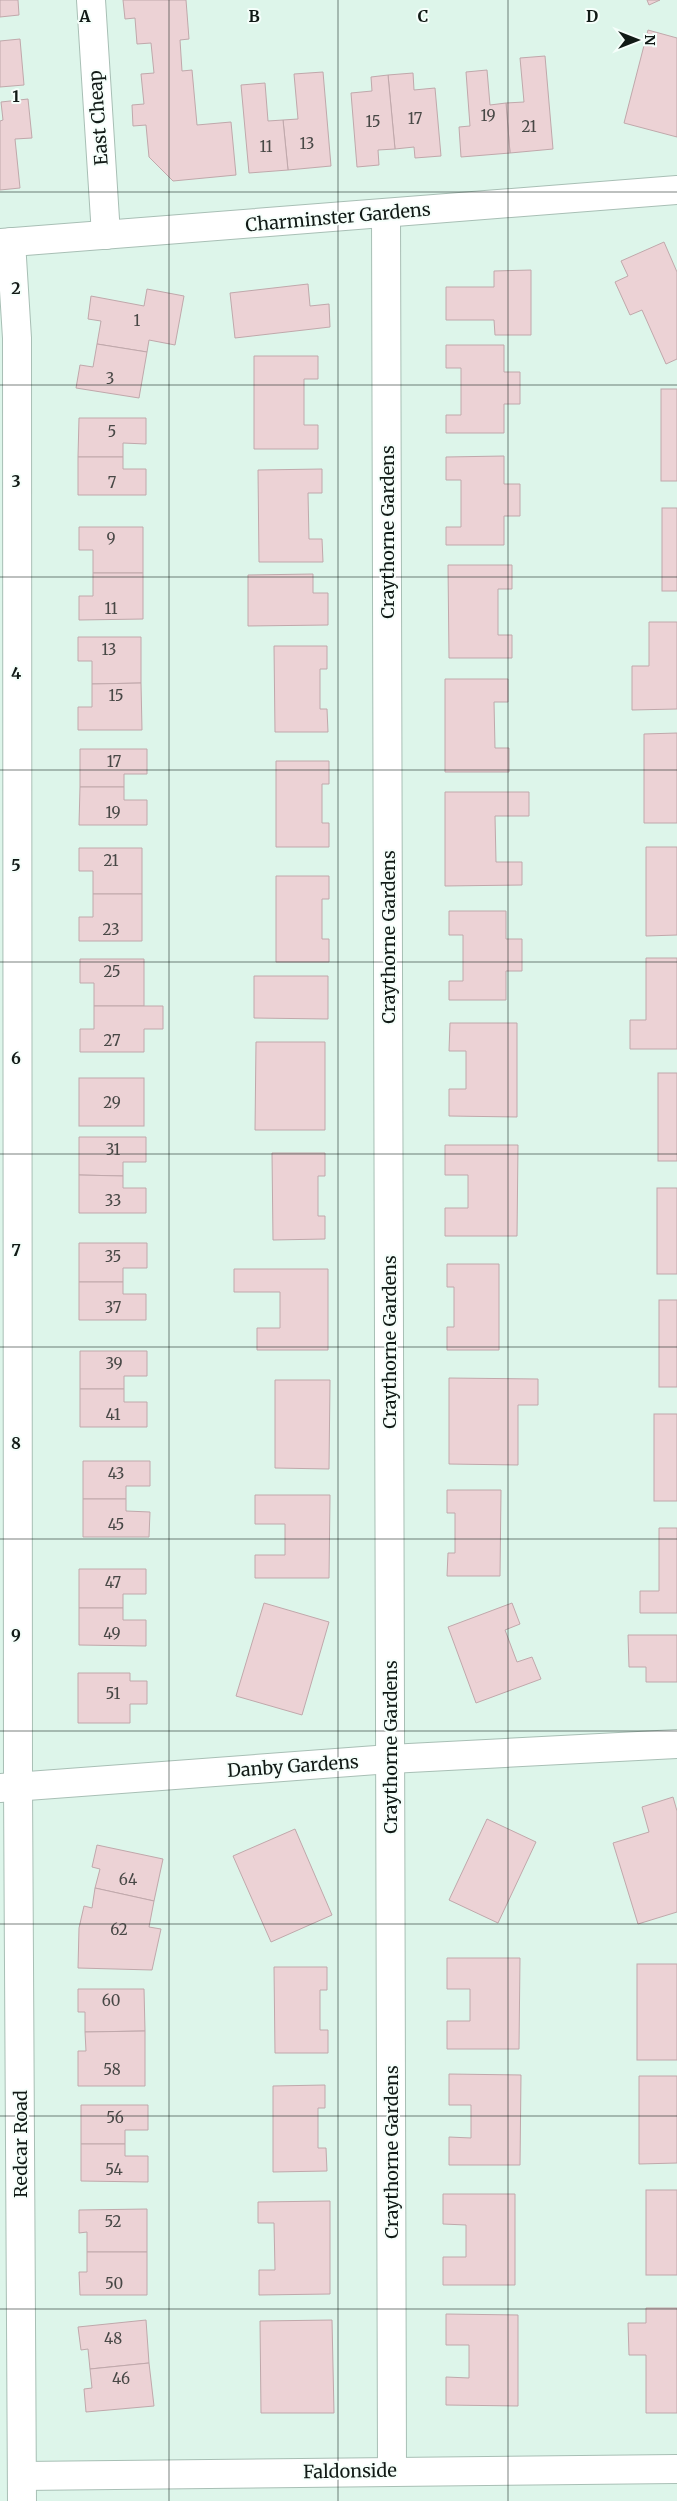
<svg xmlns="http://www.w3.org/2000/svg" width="677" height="2501" viewBox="0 0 677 2501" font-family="Merriweather,serif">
<rect width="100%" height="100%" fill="#ddf5ea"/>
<g fill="#ecd2d5" stroke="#c0a8ab">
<polygon points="0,0 18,0 19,15 0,17"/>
<polygon points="123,0 186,0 189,39 180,40 182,71 192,70 197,125 231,122 236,175 173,181 149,157 146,125 133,126 132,105 144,104 141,74 154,73 151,43 137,44 135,18 125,19"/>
<polygon points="647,0 660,0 649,5"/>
<polygon points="648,30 677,38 677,137 624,123"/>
<polygon points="20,39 24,85 0,87 0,41"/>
<polygon points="545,56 553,149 510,153 506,103 524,102 520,58"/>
<polygon points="487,70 490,105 506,103 510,153 461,157 459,127 470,126 466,72"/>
<polygon points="323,72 331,166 288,170 283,120 298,119 294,74"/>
<polygon points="413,73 414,90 435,88 441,156 415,158 414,147 395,149 388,75"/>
<polygon points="388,75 395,149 378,150 379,165 357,167 351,93 372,91 371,77"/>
<polygon points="265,83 268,121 283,120 288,170 249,173 241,85"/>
<polygon points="28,99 32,138 15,139 20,188 0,190 0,121 3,120 1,102"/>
<polygon points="664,242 677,272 677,359 666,364 642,310 630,315 615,282 628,276 621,261"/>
<polygon points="531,270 531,335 495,335 494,320 446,320 446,287 494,287 494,271"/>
<polygon points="308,284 310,306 329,304 330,327 235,338 230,293"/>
<polygon points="147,289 184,296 175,345 149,340 147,352 97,344 101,321 88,319 91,296 144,306"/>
<polygon points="97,344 147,352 139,398 76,388 80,365 93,367"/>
<polygon points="446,345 504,345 504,372 520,372 520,404 504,404 504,433 446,433 446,415 461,415 461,368 446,368"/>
<polygon points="254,356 318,356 318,379 304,379 304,425 318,425 318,449 254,449"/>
<rect x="661" y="389" width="16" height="92"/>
<polygon points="79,418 146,418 146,444 123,443 123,457 78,457"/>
<polygon points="504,456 504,484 520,484 520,516 504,516 504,545 446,545 446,527 461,527 461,480 446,480 446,457"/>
<polygon points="78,457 123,457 123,469 146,469 146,495 78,495"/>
<polygon points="322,469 322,493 308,493 309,539 322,539 323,562 259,562 258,470"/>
<rect x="662" y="508" width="15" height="83"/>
<polygon points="79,527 143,527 143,573 93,573 93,550 79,550"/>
<polygon points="448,565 512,565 512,589 498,589 498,635 512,635 512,658 449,658"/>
<polygon points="93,573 143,573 143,619 79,620 79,596 93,596"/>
<polygon points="313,574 313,593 328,593 328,625 248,626 248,575"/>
<polygon points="649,622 677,622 677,709 632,710 632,666 649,666"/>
<polygon points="78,637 141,637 141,683 92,684 92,661 78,661"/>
<polygon points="274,646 327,646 327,669 320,669 320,709 327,709 328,732 275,732"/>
<polygon points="445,679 508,679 508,702 494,702 495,748 509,748 509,772 445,772"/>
<polygon points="141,683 142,730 78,730 78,707 92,707 92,684"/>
<polygon points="677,733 677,823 644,823 644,734"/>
<polygon points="80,749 147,749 147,774 124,774 124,787 80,787"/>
<polygon points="276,761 329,761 329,784 322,784 322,823 329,823 329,847 276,847"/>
<polygon points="80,787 124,787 124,800 147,800 147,825 79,825"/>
<polygon points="445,792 529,792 529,816 495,816 496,862 522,862 522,885 445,886"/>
<polygon points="646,847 677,847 677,935 646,936"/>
<polygon points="79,848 142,848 142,894 93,894 93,871 79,871"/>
<polygon points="276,876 329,876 329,899 322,899 322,939 329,939 329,962 276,962"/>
<polygon points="93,894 142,894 142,941 79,941 79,917 93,917"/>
<polygon points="449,911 506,911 506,939 522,939 522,971 506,971 506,1000 449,1000 449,981 463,981 463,935 449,935"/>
<polygon points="646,958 677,958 677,1049 630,1049 630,1020 646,1020"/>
<polygon points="80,959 144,959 144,1006 94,1006 94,983 80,983"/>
<polygon points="254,976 328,976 328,1019 254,1018"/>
<polygon points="94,1006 163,1006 163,1029 144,1029 144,1052 80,1052 80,1029 94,1029"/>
<polygon points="450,1023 517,1023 517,1117 449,1116 449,1089 466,1089 466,1051 449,1051"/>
<polygon points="256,1042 325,1042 325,1130 255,1130"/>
<rect x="658" y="1073" width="19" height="88"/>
<rect x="79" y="1078" width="65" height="48"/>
<polygon points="79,1137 146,1137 146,1162 123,1162 123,1176 79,1175"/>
<polygon points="445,1145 518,1145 517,1236 445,1236 445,1208 468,1208 468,1175 445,1175"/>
<polygon points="272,1153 325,1153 325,1176 318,1176 318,1216 325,1216 325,1239 273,1240"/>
<polygon points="79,1175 123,1176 123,1188 146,1188 146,1213 79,1213"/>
<rect x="657" y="1188" width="20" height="86"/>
<polygon points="79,1243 147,1243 147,1268 123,1268 123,1282 79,1282"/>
<polygon points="447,1264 499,1264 499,1350 447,1350 447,1327 454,1327 454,1287 447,1287"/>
<polygon points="234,1269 328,1269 328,1350 257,1350 257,1328 280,1328 280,1292 234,1292"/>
<polygon points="79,1282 123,1282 123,1294 146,1294 146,1320 79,1320"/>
<rect x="659" y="1300" width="18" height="87"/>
<polygon points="80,1351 147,1351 147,1376 124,1376 124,1389 80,1389"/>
<polygon points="449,1378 538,1379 538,1405 518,1405 518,1465 449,1464"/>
<polygon points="275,1380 330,1380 329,1469 275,1468"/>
<polygon points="80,1389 124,1389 124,1402 147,1402 147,1427 80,1427"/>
<rect x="654" y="1414" width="23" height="87"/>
<polygon points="83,1461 150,1461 150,1486 126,1486 126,1499 83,1499"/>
<polygon points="447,1490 501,1490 500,1576 447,1576 448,1553 455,1553 455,1513 447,1513"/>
<polygon points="255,1495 330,1495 329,1578 255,1578 255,1555 285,1555 285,1524 255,1524"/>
<polygon points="83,1499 126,1499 126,1511 150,1512 149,1537 83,1537"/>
<polygon points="659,1528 677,1528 677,1613 640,1613 640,1591 659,1591"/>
<polygon points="79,1569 146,1569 146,1594 123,1594 123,1608 79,1608"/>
<polygon points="264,1603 329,1622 302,1715 236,1696"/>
<polygon points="512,1603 520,1624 505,1630 517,1662 532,1657 541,1679 476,1703 448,1627"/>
<polygon points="79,1608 123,1608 123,1620 146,1620 146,1646 79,1645"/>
<polygon points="628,1635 677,1635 677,1682 646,1682 646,1667 629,1667"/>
<polygon points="78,1673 130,1673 130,1681 147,1681 147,1704 130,1704 130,1723 78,1723"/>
<polygon points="673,1797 677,1811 677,1912 638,1924 613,1843 649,1832 642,1807"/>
<polygon points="487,1819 536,1842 498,1923 449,1900"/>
<polygon points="295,1829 332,1915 271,1942 233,1856"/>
<polygon points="97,1845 163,1859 154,1901 95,1888 100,1869 92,1867"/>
<polygon points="95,1888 154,1901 149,1927 161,1929 152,1970 78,1968 79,1928 84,1906 92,1908"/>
<polygon points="447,1958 520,1958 519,2049 447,2049 447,2021 470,2021 470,1989 447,1989"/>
<rect x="637" y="1964" width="40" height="96"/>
<polygon points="274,1967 327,1967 327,1990 320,1990 320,2030 328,2030 328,2053 275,2053"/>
<polygon points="78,1989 144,1989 145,2031 85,2032 85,2012 78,2012"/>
<polygon points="145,2031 145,2086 78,2086 78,2051 86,2051 85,2032"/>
<polygon points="449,2074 521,2075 520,2165 449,2165 449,2137 471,2138 471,2105 449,2105"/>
<polygon points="639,2076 677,2076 677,2163 639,2164"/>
<polygon points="325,2085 325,2108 318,2108 318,2148 326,2148 327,2171 273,2172 273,2086"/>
<polygon points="81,2105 148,2105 148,2130 125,2130 125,2144 81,2144"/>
<polygon points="81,2144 125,2144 125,2156 148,2156 148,2182 81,2181"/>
<rect x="646" y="2190" width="31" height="85"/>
<polygon points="443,2194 515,2194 515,2285 443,2285 443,2257 466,2257 466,2225 443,2224"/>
<polygon points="330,2201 330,2294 259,2295 259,2270 275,2270 274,2223 258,2223 258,2202"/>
<polygon points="147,2209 147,2252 87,2252 87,2232 79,2233 79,2210"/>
<polygon points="87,2252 147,2252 147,2295 80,2295 79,2272 87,2272"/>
<polygon points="646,2308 677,2308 677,2413 646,2413 646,2355 629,2355 628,2323 646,2323"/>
<polygon points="446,2314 518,2315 518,2406 446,2405 446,2377 469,2378 469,2345 446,2345"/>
<polygon points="146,2320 149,2363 90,2369 88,2349 81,2350 78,2327"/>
<polygon points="332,2320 334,2413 261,2413 260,2321"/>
<polygon points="149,2363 154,2406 86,2412 84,2389 92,2388 90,2369"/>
</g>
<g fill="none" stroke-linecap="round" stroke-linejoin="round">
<g stroke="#a8bfb5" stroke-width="30">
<g id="street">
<polyline points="91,0 106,235"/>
<polyline points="386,213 392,2470"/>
<polyline points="11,242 17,338 18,1786 22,2501"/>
<polyline points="0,243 677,190"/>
<polyline points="0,1788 390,1759 677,1744"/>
<polyline points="22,2476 677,2469"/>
</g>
</g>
<use href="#street" stroke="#fff" stroke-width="28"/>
</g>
<path fill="none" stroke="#111a16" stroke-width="1" stroke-opacity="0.55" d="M169 0V2501M338 0V2501M508 0V2501M0 192H677M0 385H677M0 577H677M0 770H677M0 962H677M0 1154H677M0 1347H677M0 1539H677M0 1731H677M0 1924H677M0 2116H677M0 2309H677"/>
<g text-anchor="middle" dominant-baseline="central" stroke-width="4" stroke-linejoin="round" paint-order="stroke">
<g font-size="15" fill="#484846">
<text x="488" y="115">19</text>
<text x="415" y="118">17</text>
<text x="373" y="121">15</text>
<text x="529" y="126">21</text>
<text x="307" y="143">13</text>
<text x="266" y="146">11</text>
<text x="137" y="320">1</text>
<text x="110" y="378">3</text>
<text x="112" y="431">5</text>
<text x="112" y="482">7</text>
<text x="111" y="538">9</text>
<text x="111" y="608">11</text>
<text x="109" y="649">13</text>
<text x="116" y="695">15</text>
<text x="114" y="761">17</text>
<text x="113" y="812">19</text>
<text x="111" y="860">21</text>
<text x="111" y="929">23</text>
<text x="112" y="971">25</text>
<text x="112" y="1040">27</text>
<text x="112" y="1102">29</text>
<text x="113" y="1149">31</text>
<text x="113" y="1200">33</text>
<text x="113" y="1256">35</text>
<text x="113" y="1307">37</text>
<text x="114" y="1363">39</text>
<text x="113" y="1414">41</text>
<text x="116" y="1473">43</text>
<text x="116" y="1524">45</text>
<text x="113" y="1582">47</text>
<text x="112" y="1633">49</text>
<text x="113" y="1693">51</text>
<text x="128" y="1879">64</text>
<text x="119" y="1929">62</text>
<text x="111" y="2000">60</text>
<text x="112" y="2069">58</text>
<text x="115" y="2117">56</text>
<text x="114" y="2169">54</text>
<text x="113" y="2221">52</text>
<text x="114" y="2283">50</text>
<text x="113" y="2338">48</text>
<text x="121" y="2378">46</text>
</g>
<g font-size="18" fill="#111a16" stroke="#f5fefa">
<text transform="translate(98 118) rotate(-94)">East Cheap</text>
<text transform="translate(338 217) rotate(-5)">Charminster Gardens</text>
<text transform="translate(387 532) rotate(-90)">Craythorne Gardens</text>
<text transform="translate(388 937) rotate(-90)">Craythorne Gardens</text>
<text transform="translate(389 1342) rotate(-90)">Craythorne Gardens</text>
<text transform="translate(390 1747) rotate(-90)">Craythorne Gardens</text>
<text transform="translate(293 1766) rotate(-4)">Danby Gardens</text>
<text transform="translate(20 2144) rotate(-90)">Redcar Road</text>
<text transform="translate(391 2152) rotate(-90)">Craythorne Gardens</text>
<text transform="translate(350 2471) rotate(-1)">Faldonside</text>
</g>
</g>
<g font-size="16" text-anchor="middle" font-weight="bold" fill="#111a16" stroke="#f5fefa" stroke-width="4" stroke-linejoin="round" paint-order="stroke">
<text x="85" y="22">A</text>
<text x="254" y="22">B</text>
<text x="423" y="22">C</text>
<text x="592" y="22">D</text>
<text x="16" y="102">1</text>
<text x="16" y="294">2</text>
<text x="16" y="487">3</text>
<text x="16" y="679">4</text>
<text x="16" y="871">5</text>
<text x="16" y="1064">6</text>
<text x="16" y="1256">7</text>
<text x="16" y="1449">8</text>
<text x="16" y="1641">9</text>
</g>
<g transform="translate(637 40) rotate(90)" stroke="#f5fefa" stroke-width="4" paint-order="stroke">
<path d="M0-4L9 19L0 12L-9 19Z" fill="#111a16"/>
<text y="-8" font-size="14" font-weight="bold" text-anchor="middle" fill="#111a16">N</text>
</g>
</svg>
